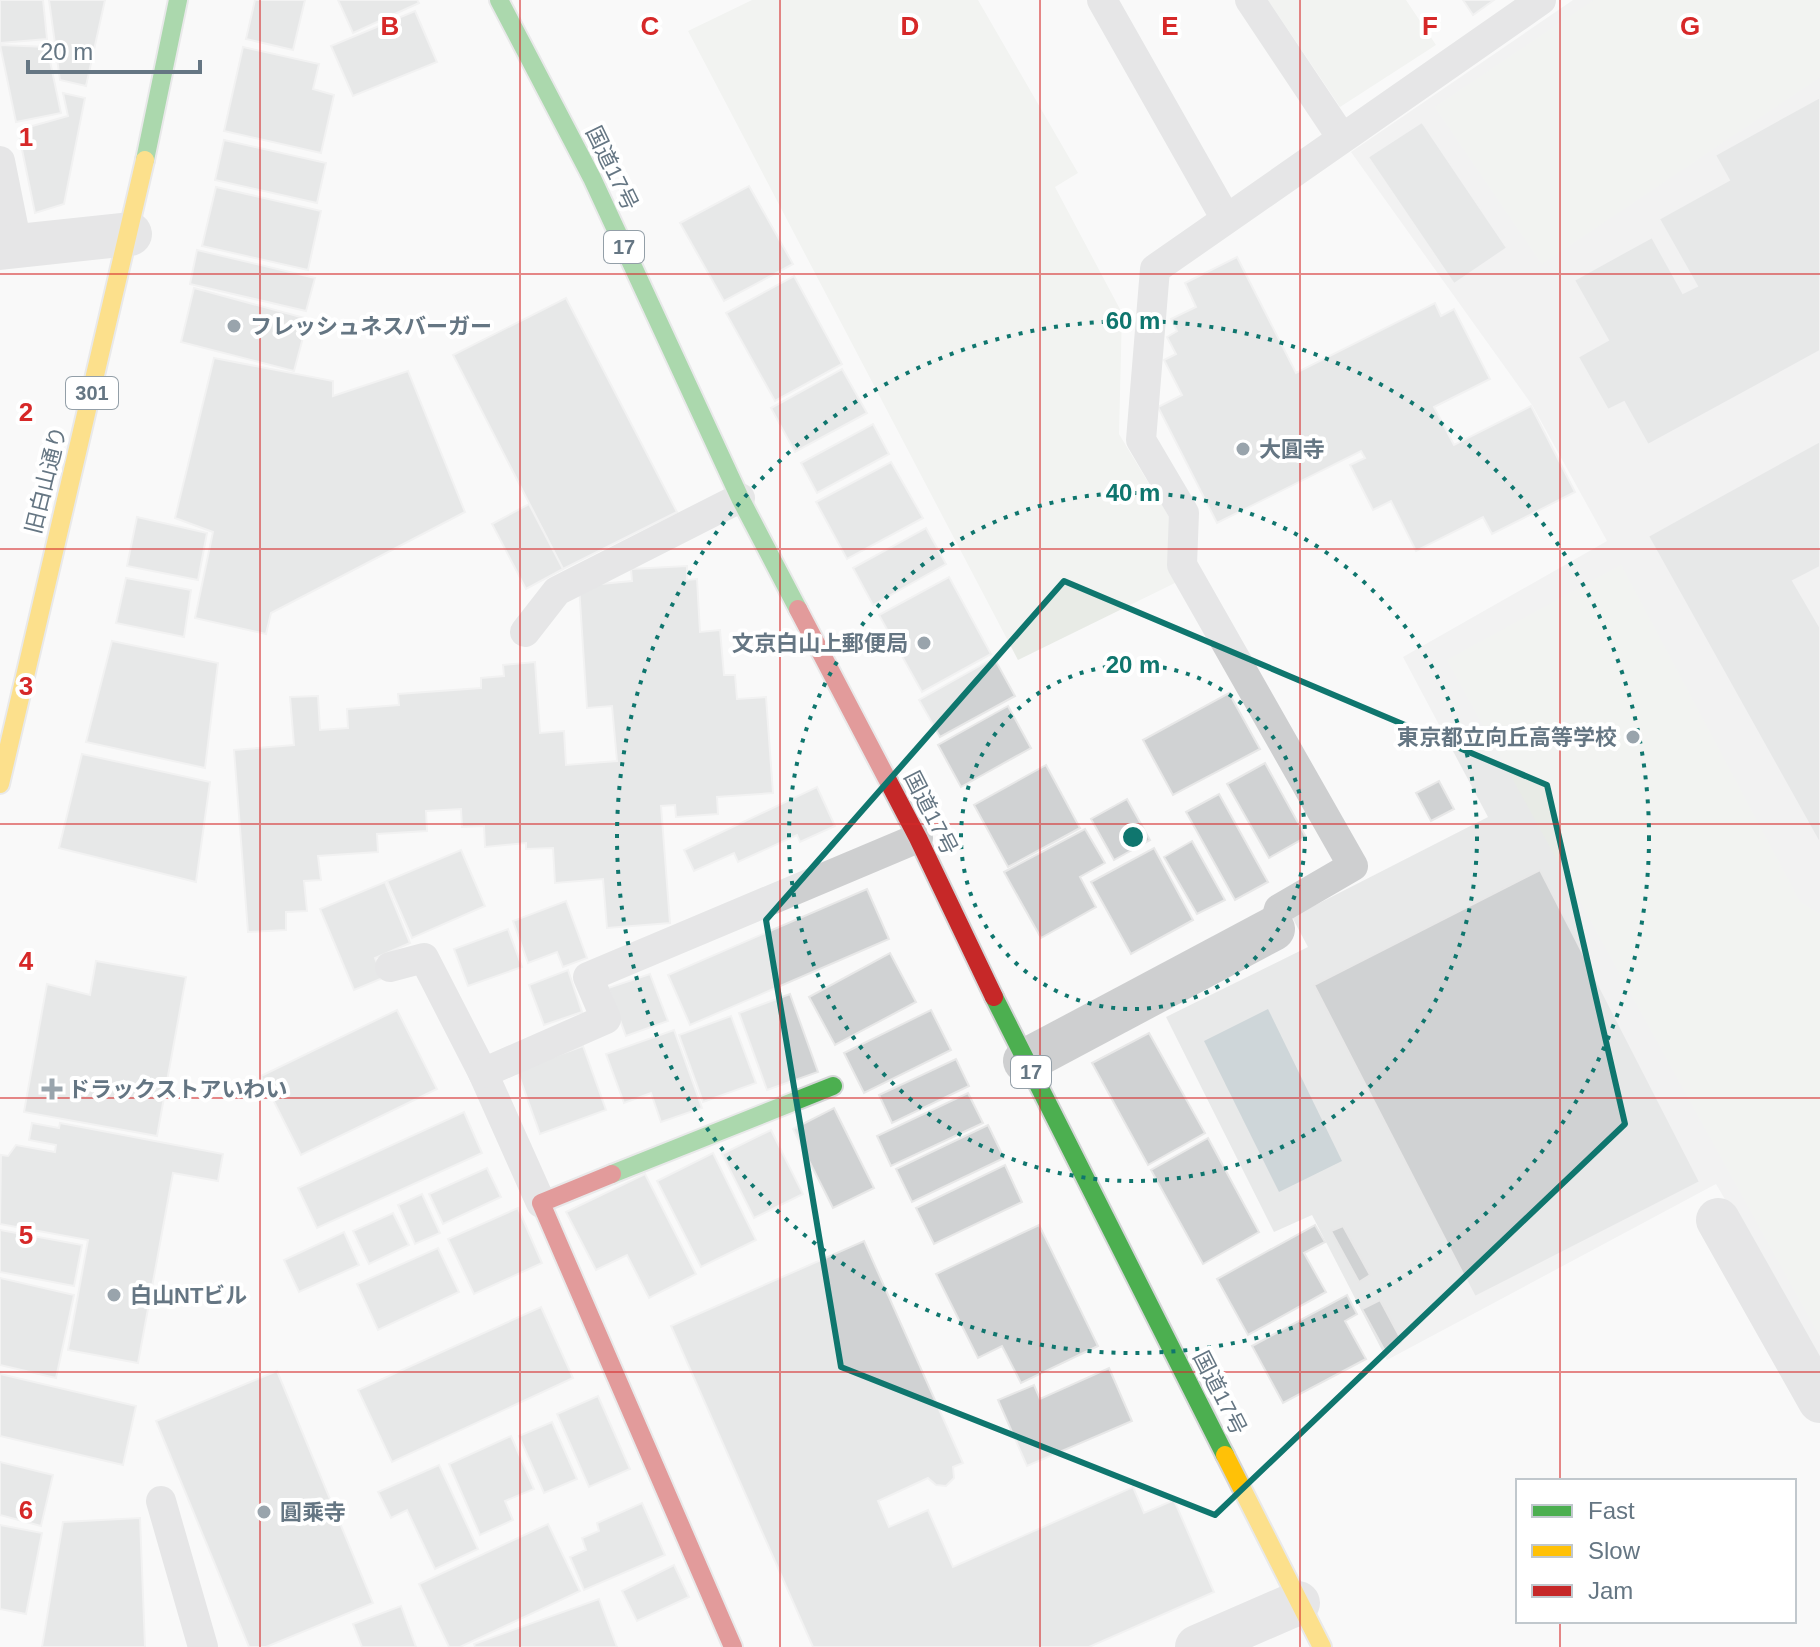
<svg xmlns="http://www.w3.org/2000/svg" width="1820" height="1647" viewBox="0 0 1820 1647" font-family="Arial,'Noto Sans JP',sans-serif">
<rect width="100%" height="100%" fill="#f9f9f9"/>
<polygon fill="#e8e9e9" points="1573,0 1820,0 1820,1362 1716,1184 1387,1360 1312,1215 1274,1232 1166,1017 1308,947 1292,917 1488,817 1403,657 1607,541 1532,405 1351,152"/>
<g fill="#e8ebe6">
<polygon points="752,0 978,0 1078,173 1055,187 1122,313 1119,434 1171,520 1175,583 1018,660 688,31"/>
<polygon points="1268,0 1406,0 1436,45 1340,107"/>
<polygon points="1594,0 1820,0 1820,77 1542,264 1435,107"/>
<polygon points="1621,565 1800,902 1820,914 1820,1337 1447,660"/>
</g>
<polygon fill="#ced6d9" points="1268,1009 1342,1161 1279,1192 1204,1041"/>
<g fill="#d0d2d3" stroke="#e8e8e8" stroke-width="2">
<polygon points="0,0 43,0 47,39 0,43"/>
<polygon points="49,0 105,0 86,86 60,80"/>
<polygon points="255,0 305,0 293,50 246,39"/>
<polygon points="338,0 417,0 419,3 353,33"/>
<polygon points="1463,0 1494,0 1473,15"/>
<polygon points="415,11 437,62 353,96 331,46"/>
<polygon points="0,45 47,47 61,113 16,122"/>
<polygon points="243,47 319,64 313,89 334,95 321,153 224,131"/>
<polygon points="63,93 85,98 64,204 35,213 18,130 68,116"/>
<polygon points="1820,97 1820,351 1648,445 1624,402 1608,410 1578,357 1608,340 1574,280 1652,237 1683,293 1697,286 1659,219 1729,180 1715,155"/>
<polygon points="1422,122 1507,248 1454,284 1368,157"/>
<polygon points="224,140 326,163 317,203 215,180"/>
<polygon points="749,186 793,264 724,301 680,223"/>
<polygon points="216,187 321,211 308,270 202,246"/>
<polygon points="197,250 315,278 306,311 190,284"/>
<polygon points="1237,257 1296,373 1435,303 1441,316 1454,309 1490,379 1434,407 1454,445 1531,406 1575,492 1492,534 1483,517 1416,551 1391,501 1373,510 1350,465 1365,458 1361,451 1217,523 1158,407 1182,395 1164,360 1176,354 1167,337 1177,331 1171,319 1196,307 1185,283"/>
<polygon points="794,276 842,364 775,401 726,313"/>
<polygon points="194,288 308,319 294,371 181,342"/>
<polygon points="566,298 677,512 563,569 453,355"/>
<polygon points="214,358 333,381 333,396 408,371 465,512 271,613 266,634 195,618 213,532 175,518"/>
<polygon points="842,369 867,413 795,452 771,408"/>
<polygon points="873,424 889,454 817,493 801,463"/>
<polygon points="1820,441 1820,567 1793,581 1820,627 1820,844 1648,536"/>
<polygon points="891,462 923,518 847,559 816,502"/>
<polygon points="529,504 563,569 526,589 492,524"/>
<polygon points="137,517 207,533 198,580 127,566"/>
<polygon points="926,528 946,564 873,605 853,568"/>
<polygon points="687,566 687,580 697,579 700,632 720,630 724,675 735,675 737,699 766,697 773,793 717,797 718,814 676,817 675,805 661,806 670,923 607,928 603,879 555,883 553,848 526,849 526,843 485,847 484,826 462,827 461,809 426,811 427,831 377,834 378,852 318,856 321,880 304,881 307,911 286,912 286,930 248,932 234,750 294,745 290,697 318,696 320,730 348,728 347,709 399,705 398,694 481,688 481,678 504,676 503,665 535,662 540,733 564,731 566,765 617,761 612,706 587,708 579,586 632,581 631,569"/>
<polygon points="949,577 991,654 922,692 879,615"/>
<polygon points="126,578 191,590 184,637 116,623"/>
<polygon points="112,641 218,663 205,768 86,742"/>
<polygon points="994,658 1015,696 940,737 919,700"/>
<polygon points="1229,693 1260,749 1173,795 1143,740"/>
<polygon points="1008,706 1031,748 961,787 938,745"/>
<polygon points="82,754 210,782 196,882 59,848"/>
<polygon points="1265,763 1306,837 1269,858 1227,784"/>
<polygon points="1046,765 1080,828 1008,867 974,805"/>
<polygon points="1439,781 1454,809 1431,821 1416,793"/>
<polygon points="817,787 835,826 800,842 797,835 738,862 734,853 694,871 684,850"/>
<polygon points="1219,794 1268,882 1235,900 1186,812"/>
<polygon points="1127,799 1150,840 1114,860 1091,819"/>
<polygon points="1085,829 1105,863 1080,877 1096,907 1041,938 1004,872"/>
<polygon points="1192,841 1225,900 1197,914 1164,857"/>
<polygon points="1154,848 1193,920 1131,954 1091,882"/>
<polygon points="461,850 485,906 412,938 387,881"/>
<polygon points="1540,870 1700,1182 1475,1297 1314,985"/>
<polygon points="385,882 410,943 375,958 383,978 354,990 320,909"/>
<polygon points="867,889 889,939 690,1025 668,975"/>
<polygon points="566,901 587,958 563,967 557,952 528,963 513,921"/>
<polygon points="508,929 522,967 468,986 454,949"/>
<polygon points="890,953 916,1002 835,1045 809,997"/>
<polygon points="96,961 186,977 157,1136 24,1112 47,984 90,995"/>
<polygon points="568,970 582,1012 544,1025 529,985"/>
<polygon points="650,974 668,1021 626,1036 608,988"/>
<polygon points="790,994 818,1072 767,1090 739,1013"/>
<polygon points="397,1010 437,1089 301,1155 261,1076"/>
<polygon points="931,1010 951,1050 864,1093 844,1053"/>
<polygon points="731,1016 756,1083 703,1102 679,1035"/>
<polygon points="674,1030 702,1108 661,1122 651,1093 624,1103 606,1054"/>
<polygon points="1149,1033 1205,1133 1148,1165 1092,1063"/>
<polygon points="583,1046 606,1110 540,1134 517,1070"/>
<polygon points="956,1059 969,1086 892,1123 879,1095"/>
<polygon points="968,1093 983,1123 891,1166 877,1136"/>
<polygon points="834,1108 874,1188 833,1208 793,1129"/>
<polygon points="464,1112 482,1153 317,1228 298,1188"/>
<polygon points="32,1123 59,1128 60,1123 223,1154 218,1181 173,1173 138,1363 68,1350 88,1240 0,1224 1,1155 8,1156 16,1145 55,1152 56,1145 29,1140"/>
<polygon points="988,1125 1004,1158 912,1202 896,1169"/>
<polygon points="771,1130 803,1194 754,1218 722,1154"/>
<polygon points="1208,1138 1259,1232 1203,1264 1151,1170"/>
<polygon points="713,1153 756,1240 701,1267 657,1181"/>
<polygon points="1005,1165 1022,1202 934,1244 916,1208"/>
<polygon points="487,1168 501,1197 443,1224 429,1194"/>
<polygon points="645,1174 696,1274 649,1298 627,1255 596,1270 566,1212"/>
<polygon points="422,1194 440,1233 415,1244 398,1205"/>
<polygon points="518,1208 542,1263 474,1294 448,1239"/>
<polygon points="393,1213 409,1245 369,1264 353,1231"/>
<polygon points="1039,1225 1098,1346 1021,1383 1002,1346 978,1358 936,1274"/>
<polygon points="1315,1225 1325,1242 1304,1253 1326,1292 1248,1335 1217,1279"/>
<polygon points="1343,1226 1370,1275 1359,1282 1331,1231"/>
<polygon points="0,1230 82,1245 74,1286 0,1272"/>
<polygon points="344,1232 359,1265 299,1292 284,1260"/>
<polygon points="864,1241 963,1463 953,1467 954,1478 946,1486 936,1485 928,1478 878,1501 889,1527 928,1510 953,1567 1133,1487 1144,1513 1174,1500 1214,1592 1089,1647 813,1647 671,1326"/>
<polygon points="438,1248 459,1292 378,1330 357,1284"/>
<polygon points="0,1278 74,1295 56,1378 0,1365"/>
<polygon points="1347,1295 1357,1314 1345,1321 1366,1359 1283,1403 1252,1346"/>
<polygon points="1380,1300 1403,1343 1386,1353 1362,1309"/>
<polygon points="541,1307 573,1378 392,1462 358,1390"/>
<polygon points="1109,1368 1132,1421 1027,1466 998,1400 1034,1385 1040,1399"/>
<polygon points="277,1371 373,1603 266,1647 249,1647 156,1421"/>
<polygon points="0,1374 136,1406 123,1465 0,1436"/>
<polygon points="598,1396 630,1469 589,1487 557,1414"/>
<polygon points="552,1422 577,1479 544,1493 519,1436"/>
<polygon points="511,1436 534,1489 505,1501 513,1520 480,1535 449,1464"/>
<polygon points="0,1462 53,1475 41,1526 0,1515"/>
<polygon points="439,1465 478,1549 435,1569 407,1510 391,1518 378,1492"/>
<polygon points="642,1503 665,1555 584,1590 570,1557 586,1550 582,1538 599,1531 597,1523"/>
<polygon points="140,1518 145,1647 42,1647 63,1522"/>
<polygon points="548,1524 580,1591 460,1647 449,1647 419,1584"/>
<polygon points="0,1525 42,1533 26,1614 0,1609"/>
<polygon points="674,1565 689,1597 637,1621 622,1591"/>
<polygon points="599,1599 617,1647 475,1647 474,1644"/>
<polygon points="401,1606 416,1647 362,1647 353,1624"/>
</g>
<g fill="none" stroke-linecap="round" stroke-linejoin="round">
<g stroke="#d5d6d7" stroke-width="22">
<g id="fast">
<polyline points="499,0 592,178 740,498 798,609"/>
<polyline points="145,160 178,0"/>
<polyline points="994,997 1225,1455"/>
<polyline points="612,1174 833,1086"/>
</g>
</g>
<g stroke="#d5d6d7" stroke-width="22">
<g id="slow">
<polyline points="0,784 145,160"/>
<polyline points="1225,1455 1322,1647"/>
</g>
</g>
<g stroke="#d5d6d7" stroke-width="22">
<g id="jam">
<polyline points="798,609 918,838 994,997"/>
<polyline points="612,1174 541,1203 733,1647"/>
</g>
</g>
<g stroke="#cecfd0" stroke-width="30">
<polyline points="1102,0 1226,219"/>
<polyline points="1250,0 1342,138"/>
<polyline points="0,161 17,245"/>
<polyline points="525,632 557,591 740,498"/>
<polyline points="1273,929 1279,909 1353,866 1182,565 1184,513 1141,440 1155,269 1541,0"/>
<polyline points="390,967 424,958 483,1073 541,1203"/>
<polyline points="483,1073 606,1019 588,977 918,838"/>
<polyline points="161,1501 203,1647"/>
</g>
<g stroke="#cecfd0" stroke-width="44">
<polyline points="0,248 130,234"/>
<polyline points="1025,1061 1273,929"/>
<polyline points="1718,1220 1820,1401"/>
<polyline points="1197,1647 1298,1603"/>
</g>
<use href="#fast" stroke="#4caf50" stroke-width="18"/>
<use href="#slow" stroke="#ffc107" stroke-width="18"/>
<use href="#jam" stroke="#c62828" stroke-width="18"/>
</g>
<path d="M0 0H1820V1647H0ZM1064 581 1547 785 1625 1124 1215 1515 841 1367 766 920Z" fill="#f9f9f9" fill-opacity=".55" fill-rule="evenodd"/>
<path fill="none" stroke="#0f766e" stroke-width="6" stroke-linejoin="round" d="M1064 581 1547 785 1625 1124 1215 1515 841 1367 766 920Z"/>
<path fill="none" stroke="#d62828" stroke-width="2" stroke-opacity="0.55" d="M260 0V1647M520 0V1647M780 0V1647M1040 0V1647M1300 0V1647M1560 0V1481M0 274H1820M0 549H1820M0 824H1820M0 1098H1820M0 1372H1820M1560 1621V1647"/>
<g fill="none" stroke="#0f766e" stroke-width="4" stroke-dasharray="4 8">
<circle cx="1133" cy="837" r="172"/>
<circle cx="1133" cy="837" r="344"/>
<circle cx="1133" cy="837" r="516"/>
</g>
<g fill="#99a4ac" stroke="#fff" stroke-width="3">
<circle cx="234" cy="326" r="8"/>
<circle cx="1243" cy="449" r="8"/>
<circle cx="924" cy="643" r="8"/>
<circle cx="1633" cy="737" r="8"/>
<path d="M48 1077h8v8h8v8h-8v8h-8v-8h-8v-8h8z"/>
<circle cx="114" cy="1295" r="8"/>
<circle cx="264" cy="1512" r="8"/>
</g>
<g text-anchor="middle" dominant-baseline="central" stroke-width="8" stroke-linejoin="round" paint-order="stroke">
<g fill="#fff" stroke="#939fa8" stroke-width="2">
<rect x="604" y="231" width="40" height="32" rx="6"/>
<rect x="66" y="377" width="52" height="32" rx="6"/>
<rect x="1011" y="1056" width="40" height="32" rx="6"/>
</g>
<g font-size="20" font-weight="bold" fill="#657683">
<text x="624" y="247">17</text>
<text x="92" y="393">301</text>
<text x="1031" y="1072">17</text>
</g>
<g font-size="22" fill="#657683" stroke="#fff">
<text transform="translate(612 168) rotate(64)">国道17号</text>
<text transform="translate(46 480) rotate(-76)">旧白山通り</text>
<text transform="translate(931 813) rotate(63)">国道17号</text>
<text transform="translate(1220 1393) rotate(63)">国道17号</text>
</g>
<g font-size="22" font-weight="bold" fill="#657683" stroke="#fff" text-anchor="start">
<text x="250" y="326">フレッシュネスバーガー</text>
<text x="1259" y="449">大圓寺</text>
<text x="908" y="643" text-anchor="end">文京白山上郵便局</text>
<text x="1617" y="737" text-anchor="end">東京都立向丘高等学校</text>
<text x="68" y="1089">ドラックストアいわい</text>
<text x="130" y="1295">白山NTビル</text>
<text x="280" y="1512">圓乘寺</text>
</g>
</g>
<g font-size="26" text-anchor="middle" font-weight="bold" fill="#d62828" stroke="#fff" stroke-width="8" stroke-linejoin="round" paint-order="stroke">
<text x="390" y="35">B</text>
<text x="650" y="35">C</text>
<text x="910" y="35">D</text>
<text x="1170" y="35">E</text>
<text x="1430" y="35">F</text>
<text x="1690" y="35">G</text>
<text x="26" y="146">1</text>
<text x="26" y="421">2</text>
<text x="26" y="695">3</text>
<text x="26" y="970">4</text>
<text x="26" y="1244">5</text>
<text x="26" y="1519">6</text>
</g>
<circle cx="1133" cy="837" r="12" fill="#0f766e" stroke="#fff" stroke-width="4"/>
<g font-size="24" text-anchor="middle" font-weight="bold" fill="#0f766e" stroke="#fff" stroke-width="8" stroke-linejoin="round" paint-order="stroke">
<text x="1133" y="329">60 m</text>
<text x="1133" y="501">40 m</text>
<text x="1133" y="673">20 m</text>
</g>
<rect x="1516" y="1479" width="280" height="144" fill="#ffffff" stroke="#c1c8cd" stroke-width="2"/>
<rect x="1532" y="1505" width="40" height="12" fill="#4caf50" stroke="#c1c8cd" stroke-width="2"/>
<text x="1588" y="1519" font-size="24" fill="#657683">Fast</text>
<rect x="1532" y="1545" width="40" height="12" fill="#ffc107" stroke="#c1c8cd" stroke-width="2"/>
<text x="1588" y="1559" font-size="24" fill="#657683">Slow</text>
<rect x="1532" y="1585" width="40" height="12" fill="#c62828" stroke="#c1c8cd" stroke-width="2"/>
<text x="1588" y="1599" font-size="24" fill="#657683">Jam</text>
<path d="M28 60v12h172v-12" fill="none" stroke="#657683" stroke-width="4"/>
<text x="40" y="60" font-size="24" fill="#657683" stroke="#ffffff" stroke-width="6" paint-order="stroke">20 m</text>
</svg>
